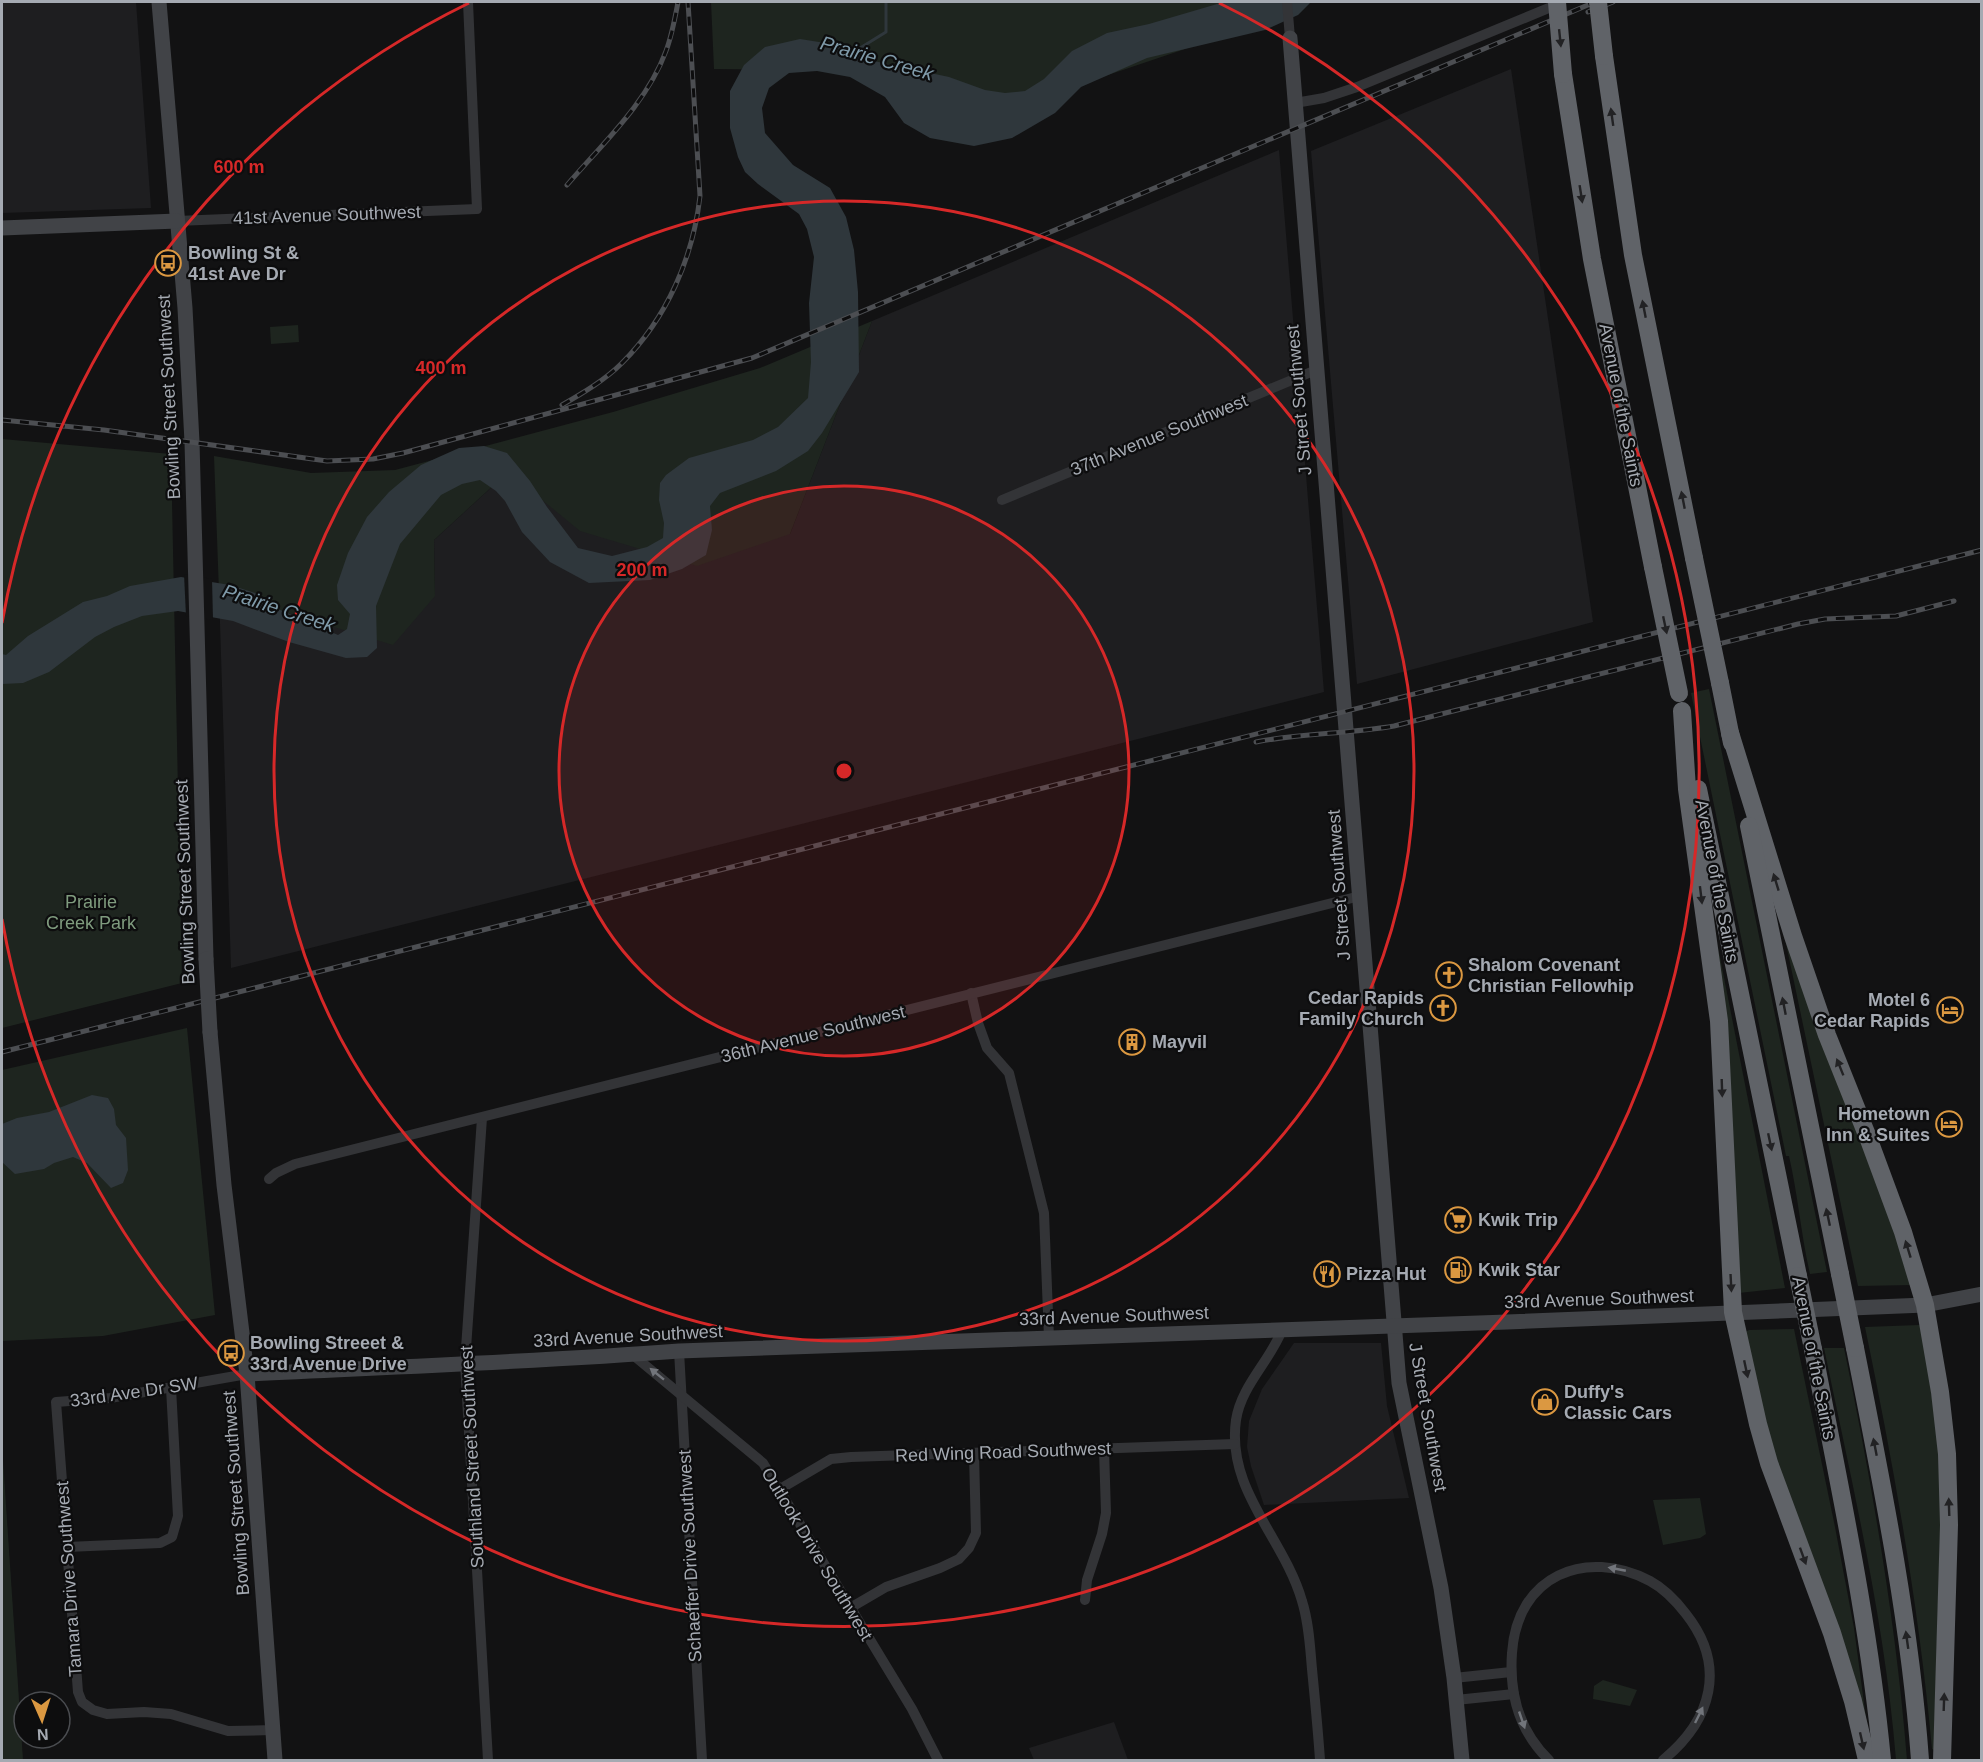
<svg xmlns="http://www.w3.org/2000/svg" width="1983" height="1762" viewBox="0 0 1983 1762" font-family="Arial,sans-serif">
<rect width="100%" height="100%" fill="#121213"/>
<g fill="#1e1e20">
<polygon points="2,2 136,2 151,208 2,213"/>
<polygon points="1511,69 1593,622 1357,684 1311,151"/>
<polygon points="1279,150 1324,692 231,968 219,592 435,596 434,540 508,472 790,534 872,321"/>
<polygon points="1294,1343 1381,1343 1387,1406 1409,1498 1264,1505 1251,1466 1247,1447 1249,1421 1262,1389"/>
<polygon points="1114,1722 1128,1760 1034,1760 1029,1748"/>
</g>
<g fill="#1e251f">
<polygon points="711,2 1267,2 1268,21 1028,102 842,70 714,69"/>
<polygon points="872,321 790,534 697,566 580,531 508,472 434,540 435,596 393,645 219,592 214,456 311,473 395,470 613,412 760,368"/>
<polygon points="298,325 299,342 271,344 270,327"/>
<polygon points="2,439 171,454 182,983 2,1028"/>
<path d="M1709 689 1827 1272 1810 1274C1801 1235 1798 1195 1789 1156H1786L1691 693Z"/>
<polygon points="1785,939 1878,1179 1913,1285 1858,1286"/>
<polygon points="1718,947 1785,1288 1739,1293"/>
<polygon points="187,1028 215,1315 103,1336 2,1341 2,1070"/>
<path d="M1919 1325 1921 1326 1942 1461 1934 1750 1932 1749C1919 1607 1894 1467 1865 1327Z"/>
<polygon points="1794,1329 1835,1527 1854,1628 1870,1748 1772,1451 1745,1332 1749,1330"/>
<path d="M1824 1348H1844C1872 1484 1896 1622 1907 1760H1896C1885 1621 1852 1484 1824 1348Z"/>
<polygon points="2,1445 23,1760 2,1760"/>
<polygon points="1700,1498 1706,1534 1700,1538 1663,1545 1653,1500"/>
<polygon points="1603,1680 1637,1690 1630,1706 1593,1699 1594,1686"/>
</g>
<g fill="#2f373c">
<polygon points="1224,2 1311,2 1298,15 1265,30 1147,58 1081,87 1055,113 1012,138 974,146 930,138 904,123 885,97 850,77 817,71 789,73 769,88 762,108 765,133 793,165 830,188 846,217 854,250 858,292 859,372 822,433 808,451 776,471 720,493 710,506 712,530 706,555 682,569 650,580 589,583 550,562 522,532 505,501 496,491 480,480 462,484 441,495 400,544 376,606 377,648 367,657 346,658 289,642 233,621 178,611 142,616 114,627 95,637 49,672 23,683 2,684 2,654 6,655 28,636 83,602 107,596 130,586 181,577 230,585 258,594 278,609 338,635 347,629 350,614 338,600 337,585 348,553 367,517 389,492 421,465 459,448 484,446 507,453 530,481 547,507 578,548 612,556 647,547 663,538 664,523 659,500 660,483 666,475 689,458 753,440 778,427 808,398 811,362 809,303 814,257 807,229 799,214 758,184 745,172 738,157 730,128 730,91 744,65 765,47 800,39 838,45 874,61 949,77 985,90 1005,93 1025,91 1044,79 1072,51 1107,33 1149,24"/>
<polygon points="92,1095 108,1098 114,1109 116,1125 126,1138 128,1170 123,1183 111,1188 87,1163 73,1157 54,1163 44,1169 15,1174 2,1162 2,1124 17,1118 49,1112"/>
</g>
<polygon fill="#121213" points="184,574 212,579 213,620 186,616"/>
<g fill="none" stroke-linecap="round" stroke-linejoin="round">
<polyline stroke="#2f373c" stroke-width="3" points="852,53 886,32 886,2"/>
<g stroke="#333437" stroke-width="10">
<polyline points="1287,2 1290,38"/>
<polyline points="1295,103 1324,98 1357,87 1561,3"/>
<polyline points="177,221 477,209 468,2"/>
<polyline points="1002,500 1316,370"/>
<polyline points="971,993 978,1023 987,1048 1009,1073 1044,1213 1049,1338"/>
<polyline points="482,1118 465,1363 488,1760"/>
<polyline points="269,1179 276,1173 295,1164 1360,896"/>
<path d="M1282 1330C1270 1361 1241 1386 1236 1420 1226 1490 1284 1538 1302 1601 1309 1623 1310 1647 1312 1669 1315 1700 1318 1730 1320 1760"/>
<polyline points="679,1351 702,1760"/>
<polyline points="633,1355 763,1463 912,1709 938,1760"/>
<polyline points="247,1374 110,1398 56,1402 78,1692 82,1702 93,1710 107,1714 144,1712 171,1714 228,1731 273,1730"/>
<polyline points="780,1489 831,1459 851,1457 1235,1444"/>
<polyline points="67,1547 160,1543 172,1537 178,1516 171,1388"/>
<polyline points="1085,1600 1087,1580 1102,1534 1106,1513 1104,1449"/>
<polyline points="850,1608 886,1587 940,1568 959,1559 969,1548 976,1533 974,1454"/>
<polyline points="1454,1678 1511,1672"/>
<polyline points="1456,1700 1514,1694"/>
<path d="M1549 1760C1519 1731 1509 1695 1512 1653 1517 1576 1585 1547 1650 1581 1665 1589 1676 1601 1686 1614 1727 1666 1712 1720 1663 1760"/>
</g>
<g stroke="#414347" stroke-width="15">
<polyline points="159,2 185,308 192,442 206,959"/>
<polyline points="1290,38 1399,1383 1441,1588 1454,1678 1462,1760"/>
<polyline points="2,228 177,221"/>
<polyline points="210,1032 224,1185 247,1374 275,1760"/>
<path d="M247 1374C391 1367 535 1362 679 1351L1507 1322 1925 1305 1982 1294"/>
</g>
<g stroke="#606368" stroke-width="18">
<polyline points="1604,56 1633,255 1694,558"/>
<polyline points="1563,74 1592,259 1653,567"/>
<polyline points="1720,683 1732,743"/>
<polyline points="1682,711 1687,789 1719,1021 1733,1312 1758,1424 1769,1463 1832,1633 1853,1701 1867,1760"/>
<polyline points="1730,733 1793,936 1827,1035 1869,1140 1903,1232 1925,1305 1940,1392 1947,1454 1949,1525 1942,1760"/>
<polyline points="1698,789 1798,1276"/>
<polyline points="1749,826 1840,1274"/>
<path d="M1855 1348C1882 1484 1910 1621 1920 1760"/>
<path d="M1813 1349C1839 1485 1869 1622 1882 1760"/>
</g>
<g stroke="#4c4e52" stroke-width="5">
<g id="rail">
<polyline points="1588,12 1613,2"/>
<path d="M567 185C602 144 647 103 666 51 672 35 675 18 678 2"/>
<path d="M562 405C583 393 605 380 622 363 667 318 693 258 700 196L688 2"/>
<polyline points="2,420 104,430 327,461 373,459 403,453 752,358 1595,2"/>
<path d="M1256 742C1302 733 1348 734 1394 726L1798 624 1825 619 1896 616 1954 601"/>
<polyline points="2,1052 1982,550"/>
</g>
</g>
<use href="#rail" stroke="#0d0d0e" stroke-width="3" stroke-dasharray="9" stroke-linecap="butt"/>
<polyline stroke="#414347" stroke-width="15" points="206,959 210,1032"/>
<g stroke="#606368" stroke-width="18">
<polyline points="1557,2 1563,74"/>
<polyline points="1598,2 1604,56"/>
<polyline points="1694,558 1720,683"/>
<polyline points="1653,567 1679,693"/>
<polyline points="1840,1274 1855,1348"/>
<polyline points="1798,1276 1813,1349"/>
</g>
</g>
<defs><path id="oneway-solid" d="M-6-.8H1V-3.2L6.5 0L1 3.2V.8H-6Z" transform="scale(1.5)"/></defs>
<g fill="#222224">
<use href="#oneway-solid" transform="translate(1560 38) rotate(84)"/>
<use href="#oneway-solid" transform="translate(1612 117) rotate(-98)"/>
<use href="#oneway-solid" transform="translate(1581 194) rotate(81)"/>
<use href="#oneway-solid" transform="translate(1644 309) rotate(-101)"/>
<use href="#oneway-solid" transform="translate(1683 500) rotate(-101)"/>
<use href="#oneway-solid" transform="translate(1665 625) rotate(78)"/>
<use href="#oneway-solid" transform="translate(1776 882) rotate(-107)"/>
<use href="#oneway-solid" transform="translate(1701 895) rotate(83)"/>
<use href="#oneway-solid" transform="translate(1784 1006) rotate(-101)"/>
<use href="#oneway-solid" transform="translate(1840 1067) rotate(-112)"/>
<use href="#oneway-solid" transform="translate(1722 1088) rotate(88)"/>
<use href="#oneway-solid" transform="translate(1770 1142) rotate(78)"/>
<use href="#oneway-solid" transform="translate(1828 1217) rotate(-102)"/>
<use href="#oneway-solid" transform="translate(1908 1249) rotate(-107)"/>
<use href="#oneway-solid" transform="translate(1731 1283) rotate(87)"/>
<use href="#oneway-solid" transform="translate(1746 1369) rotate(78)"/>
<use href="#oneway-solid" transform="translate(1875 1447) rotate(-101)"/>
<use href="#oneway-solid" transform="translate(1949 1507) rotate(-92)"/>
<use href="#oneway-solid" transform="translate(1803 1556) rotate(70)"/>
<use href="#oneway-solid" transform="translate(1907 1640) rotate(-98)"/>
<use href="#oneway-solid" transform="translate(1944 1702) rotate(-88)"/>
<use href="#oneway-solid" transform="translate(1862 1741) rotate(77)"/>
</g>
<g fill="#72757b">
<use href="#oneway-solid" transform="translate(657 1374) rotate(-141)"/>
<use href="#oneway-solid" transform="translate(1617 1569) rotate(-169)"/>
<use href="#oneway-solid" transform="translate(1699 1715) rotate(-64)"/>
<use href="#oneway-solid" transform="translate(1522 1720) rotate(71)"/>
</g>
<circle cx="844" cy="771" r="285" fill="#d62828" fill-opacity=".12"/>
<g fill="none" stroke="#d62828" stroke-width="3">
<circle cx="844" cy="771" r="285"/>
<circle cx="844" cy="771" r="570"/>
<path d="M2 623A855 855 0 0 1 469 3M1219 3A855 855 0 1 1 2 919"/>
</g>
<defs>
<g id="bus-ring" transform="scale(1.35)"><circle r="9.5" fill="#0d0d0e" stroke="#db9841" stroke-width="1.5"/><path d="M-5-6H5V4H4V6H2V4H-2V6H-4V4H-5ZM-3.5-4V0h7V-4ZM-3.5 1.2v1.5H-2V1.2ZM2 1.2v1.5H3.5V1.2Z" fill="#db9841"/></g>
<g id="church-ring" transform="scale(1.35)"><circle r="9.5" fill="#0d0d0e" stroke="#db9841" stroke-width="1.5"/><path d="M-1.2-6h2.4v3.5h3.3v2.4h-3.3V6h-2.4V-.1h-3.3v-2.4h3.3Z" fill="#db9841"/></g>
<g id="hotel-ring" transform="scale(1.35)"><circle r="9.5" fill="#0d0d0e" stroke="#db9841" stroke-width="1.5"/><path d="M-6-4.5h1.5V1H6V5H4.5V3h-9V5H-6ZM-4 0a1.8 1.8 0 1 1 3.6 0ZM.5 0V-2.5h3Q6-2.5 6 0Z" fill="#db9841"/></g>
<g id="building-ring" transform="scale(1.35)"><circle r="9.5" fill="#0d0d0e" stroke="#db9841" stroke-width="1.5"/><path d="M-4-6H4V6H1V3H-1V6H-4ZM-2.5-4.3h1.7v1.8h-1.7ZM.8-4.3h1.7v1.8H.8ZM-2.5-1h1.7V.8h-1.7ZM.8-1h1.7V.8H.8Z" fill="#db9841"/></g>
<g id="supermarket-ring" transform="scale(1.35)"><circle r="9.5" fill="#0d0d0e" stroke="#db9841" stroke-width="1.5"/><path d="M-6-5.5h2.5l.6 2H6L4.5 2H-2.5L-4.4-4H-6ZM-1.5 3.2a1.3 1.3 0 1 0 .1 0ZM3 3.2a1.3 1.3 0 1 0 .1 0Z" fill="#db9841"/></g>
<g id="fuel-ring" transform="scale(1.35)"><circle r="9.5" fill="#0d0d0e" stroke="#db9841" stroke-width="1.5"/><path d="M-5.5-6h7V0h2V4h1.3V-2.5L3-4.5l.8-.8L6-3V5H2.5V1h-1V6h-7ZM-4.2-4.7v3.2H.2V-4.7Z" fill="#db9841"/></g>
<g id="restaurant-ring" transform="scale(1.35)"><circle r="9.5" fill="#0d0d0e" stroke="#db9841" stroke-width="1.5"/><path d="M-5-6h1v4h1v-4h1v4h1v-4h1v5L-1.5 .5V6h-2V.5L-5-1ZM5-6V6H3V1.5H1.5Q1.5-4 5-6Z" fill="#db9841"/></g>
<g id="shop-ring" transform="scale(1.35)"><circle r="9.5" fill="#0d0d0e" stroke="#db9841" stroke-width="1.5"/><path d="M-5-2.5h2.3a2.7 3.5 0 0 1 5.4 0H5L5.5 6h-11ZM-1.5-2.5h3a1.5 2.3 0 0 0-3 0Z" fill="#db9841"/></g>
</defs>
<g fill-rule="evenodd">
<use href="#bus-ring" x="168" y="263"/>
<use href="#church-ring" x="1449" y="975"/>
<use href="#church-ring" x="1443" y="1008"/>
<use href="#hotel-ring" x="1950" y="1010"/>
<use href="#building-ring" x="1132" y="1042"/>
<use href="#hotel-ring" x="1949" y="1124"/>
<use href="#supermarket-ring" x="1458" y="1220"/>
<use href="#fuel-ring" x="1458" y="1270"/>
<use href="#restaurant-ring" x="1327" y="1274"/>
<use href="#bus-ring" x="231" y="1353"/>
<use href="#shop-ring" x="1545" y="1402"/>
</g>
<g text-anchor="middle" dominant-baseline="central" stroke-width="4.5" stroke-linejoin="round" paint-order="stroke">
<g font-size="18" fill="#a5aab2" stroke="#0d0d0e">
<text transform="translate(327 215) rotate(-2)">41st Avenue Southwest</text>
<text transform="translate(169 397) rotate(-93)">Bowling Street Southwest</text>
<text transform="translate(1299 400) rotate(-95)">J Street Southwest</text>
<text transform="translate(1621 405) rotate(79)">Avenue of the Saints</text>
<text transform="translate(1159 435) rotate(-22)">37th Avenue Southwest</text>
<text transform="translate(1717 881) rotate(79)">Avenue of the Saints</text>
<text transform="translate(185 882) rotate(-92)">Bowling Street Southwest</text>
<text transform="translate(1339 885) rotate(-94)">J Street Southwest</text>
<text transform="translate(813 1034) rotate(-14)">36th Avenue Southwest</text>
<text transform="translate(1599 1299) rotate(-2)">33rd Avenue Southwest</text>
<text transform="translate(1114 1316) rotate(-2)">33rd Avenue Southwest</text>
<text transform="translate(628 1336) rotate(-3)">33rd Avenue Southwest</text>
<text transform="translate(1814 1358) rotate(79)">Avenue of the Saints</text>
<text transform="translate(134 1392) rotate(-8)">33rd Ave Dr SW</text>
<text transform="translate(1428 1417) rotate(80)">J Street Southwest</text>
<text transform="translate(1003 1452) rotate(-2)">Red Wing Road Southwest</text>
<text transform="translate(472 1457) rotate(-93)">Southland Street Southwest</text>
<text transform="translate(236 1493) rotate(-94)">Bowling Street Southwest</text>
<text transform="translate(817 1554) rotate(59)">Outlook Drive Southwest</text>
<text transform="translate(690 1556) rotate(-93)">Schaeffer Drive Southwest</text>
<text transform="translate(69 1579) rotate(-94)">Tamara Drive Southwest</text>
</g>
<g font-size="18" font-weight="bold" fill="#a5aab2" stroke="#0d0d0e" text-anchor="start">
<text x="188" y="253">Bowling St &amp;<tspan x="188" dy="21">41st Ave Dr</tspan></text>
<text x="1468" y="965">Shalom Covenant<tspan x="1468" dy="21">Christian Fellowhip</tspan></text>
<text x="1424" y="998" text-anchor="end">Cedar Rapids<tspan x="1424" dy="21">Family Church</tspan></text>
<text x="1930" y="1000" text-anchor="end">Motel 6<tspan x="1930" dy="21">Cedar Rapids</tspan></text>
<text x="1152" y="1042">Mayvil</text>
<text x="1930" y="1114" text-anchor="end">Hometown<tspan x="1930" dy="21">Inn &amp; Suites</tspan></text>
<text x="1478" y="1220">Kwik Trip</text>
<text x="1478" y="1270">Kwik Star</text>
<text x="1346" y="1274">Pizza Hut</text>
<text x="250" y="1343">Bowling Streeet &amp;<tspan x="250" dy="21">33rd Avenue Drive</tspan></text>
<text x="1564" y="1392">Duffy's<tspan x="1564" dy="21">Classic Cars</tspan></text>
</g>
<g font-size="18" fill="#7f9b7e" stroke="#0d0d0e">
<text x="91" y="902">Prairie<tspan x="91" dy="21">Creek Park</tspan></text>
</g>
<g font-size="20" font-style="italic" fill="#7f9aa9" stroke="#0d0d0e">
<text transform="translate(877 58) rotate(16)">Prairie Creek</text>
<text transform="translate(279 608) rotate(18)">Prairie Creek</text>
</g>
</g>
<circle cx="844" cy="771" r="9" fill="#d62828" stroke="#0d0d0e" stroke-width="3"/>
<g font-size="18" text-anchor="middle" font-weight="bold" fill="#d62828" stroke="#0d0d0e" stroke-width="4.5" stroke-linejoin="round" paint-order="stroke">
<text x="239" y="173">600 m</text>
<text x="441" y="374">400 m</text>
<text x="642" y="576">200 m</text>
</g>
<rect width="1983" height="1762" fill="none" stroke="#a5aab2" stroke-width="6"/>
<g transform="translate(42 1720) rotate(177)"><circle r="28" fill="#0d0d0e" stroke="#4a4c50" stroke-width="1.5"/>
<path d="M0-4.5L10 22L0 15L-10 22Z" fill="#db9841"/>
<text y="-9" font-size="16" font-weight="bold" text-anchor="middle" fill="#a5aab2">N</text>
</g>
</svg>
